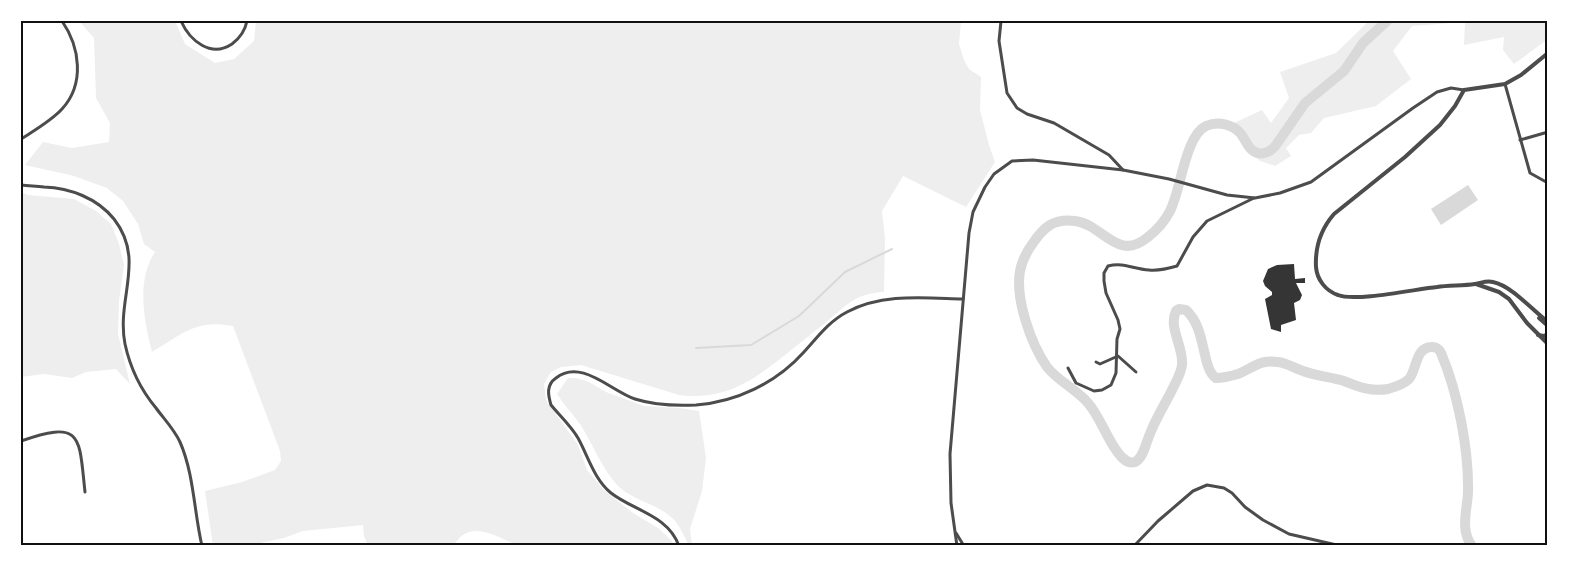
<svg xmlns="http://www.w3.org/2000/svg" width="1569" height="567" viewBox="0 0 1569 567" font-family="'Times New Roman',serif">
<rect width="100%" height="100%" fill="#fff"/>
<g fill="#eee">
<path d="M79 21H175L185 44 215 63 234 59 254 41 256 21H961L959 44 964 60 969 69 981 77 980 110 989 145 995 162 966 207 903 176 882 211 885 239 884 292C855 293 846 306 825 323 810 335 795 347 780 359 748 384 722 400 679 395L581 365 561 367 551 372 544 384 546 400 578 445 587 470 605 491 633 513 658 528 672 541 673 546H515V544C492 535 470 519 453 546H368L364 536 363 525 303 531 284 538 246 546H213L205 491 242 482 275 470 281 461 280 451 233 326C196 319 182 334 152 352 144 320 136 281 155 252L144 244 138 224 123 201 107 188 74 176 25 165 43 142 72 148 109 142 110 123 96 98 94 38Z"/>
<polygon points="1369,21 1548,21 1548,39 1514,64 1503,50 1504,37 1464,45 1465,22 1412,26 1393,51 1411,79 1376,106 1324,118 1311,133 1299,135 1286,148 1291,156 1275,166 1260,161 1238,139 1234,123 1262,110 1271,123 1289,98 1280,72 1336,53"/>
<polygon points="21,192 28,195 74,199 96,211 111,224 119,244 124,265 119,301 118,334 130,384 116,369 86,372 72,378 44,374 21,377"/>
<path d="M568 378H576L589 382 606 392 644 406 679 408 699 411 706 458 702 491 690 529 692 546H689C684 536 679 523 671 517 655 503 634 501 618 486 602 469 593 444 580 424 573 414 564 405 557 394Z"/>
</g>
<polygon fill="#d9d9d9" points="1468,185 1478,200 1441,225 1431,209"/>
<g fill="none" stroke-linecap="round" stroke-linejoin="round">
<polyline stroke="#d9d9d9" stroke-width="2" points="696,348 751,345 799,316 845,272 892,249"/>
<path stroke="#d9d9d9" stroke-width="10" d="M1387 21 1363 43 1344 71 1305 103 1276 145C1271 152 1260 157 1252 150 1247 146 1245 139 1241 134 1233 124 1218 121 1206 126 1185 136 1181 190 1170 211 1165 221 1157 230 1148 237 1117 263 1103 224 1075 221 1054 218 1044 227 1033 243 1027 251 1022 261 1020 271 1015 299 1031 344 1047 367 1058 381 1076 389 1088 403 1099 416 1105 433 1114 447 1118 453 1125 465 1135 462 1143 458 1145 446 1148 439 1154 421 1164 406 1172 390 1176 381 1181 374 1182 365 1184 347 1168 328 1176 311L1179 309 1186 310C1207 329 1201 368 1216 378 1224 378 1231 376 1238 374 1253 368 1260 359 1278 362 1287 363 1294 368 1303 371 1316 376 1331 377 1344 381 1359 387 1371 392 1388 389 1395 387 1404 384 1409 379 1417 370 1415 347 1432 347 1437 347 1439 349 1441 353 1458 393 1469 450 1468 493 1467 510 1460 531 1472 546"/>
</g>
<polygon fill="#353535" points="1294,264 1295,279 1305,278 1305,283 1296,283 1302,295 1300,300 1294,303 1296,320 1281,325 1281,332 1271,329 1265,299 1272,295 1272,292 1265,286 1263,281 1268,269 1277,265"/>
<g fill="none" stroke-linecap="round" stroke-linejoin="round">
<g stroke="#4c4c4c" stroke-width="3">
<path d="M181 21C190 41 211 58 232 44 240 38 245 31 247 21"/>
<polyline points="1001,21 999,41 1007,93 1017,108 1027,114 1054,123 1109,155 1123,170"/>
<polyline points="1505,84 1530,173 1548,183"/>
<path d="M21 139C35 130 51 121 62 109 85 84 80 47 62 21"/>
<polyline points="1520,140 1548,132"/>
<path d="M21 185C29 186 36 186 44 187 70 188 97 198 114 219 146 260 116 298 125 344 130 367 141 390 156 408 164 419 174 429 180 442 194 474 194 512 202 546"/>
<polyline points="1096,362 1100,364 1118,356 1136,372"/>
<path d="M1068 368 1076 383 1094 391 1102 390 1111 385 1116 373 1117 339 1120 329 1118 320 1106 293 1104 281V273L1108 266C1124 262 1133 269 1149 270 1159 271 1167 269 1177 266L1193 237 1207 221 1254 198"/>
<path d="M21 441C83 419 79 437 85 492"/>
<polyline points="956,533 964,546"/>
<path d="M679 546C668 515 634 511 611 493 594 479 588 456 578 438 571 426 560 416 551 405 548 395 546 385 556 378 581 358 611 391 635 399 654 405 676 406 696 405 736 402 776 383 803 353 817 338 828 322 847 312 883 293 924 298 963 299"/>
<polyline points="957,546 951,503 950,454 969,233 973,212 985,187 994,174 1012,161 1033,160 1123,170 1169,179 1227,195 1255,198 1280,193 1311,182 1413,108 1437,92 1451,88 1464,90"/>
<polyline points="1134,546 1158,521 1193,491 1207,485 1224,488 1232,493 1245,507 1263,520 1289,534 1341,546"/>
</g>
<g stroke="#4c4c4c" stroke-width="4">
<path d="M1548 53 1521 75 1505 84 1464 90 1455 106 1440 125 1405 157 1334 214C1321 229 1315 248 1316 267 1317 280 1326 291 1338 295 1356 302 1416 289 1437 287 1449 285 1462 286 1475 284 1482 283 1486 280 1493 282 1512 286 1532 310 1548 322"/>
<polyline points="1476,284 1499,292 1509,299 1527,323 1548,344"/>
<polyline points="1539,318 1548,326"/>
<polyline points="1538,335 1544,336 1548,334"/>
</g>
</g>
<rect width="1569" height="567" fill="none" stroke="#ffffff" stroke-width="45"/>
<rect x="22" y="22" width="1524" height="522" fill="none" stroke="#111" stroke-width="2"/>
</svg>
